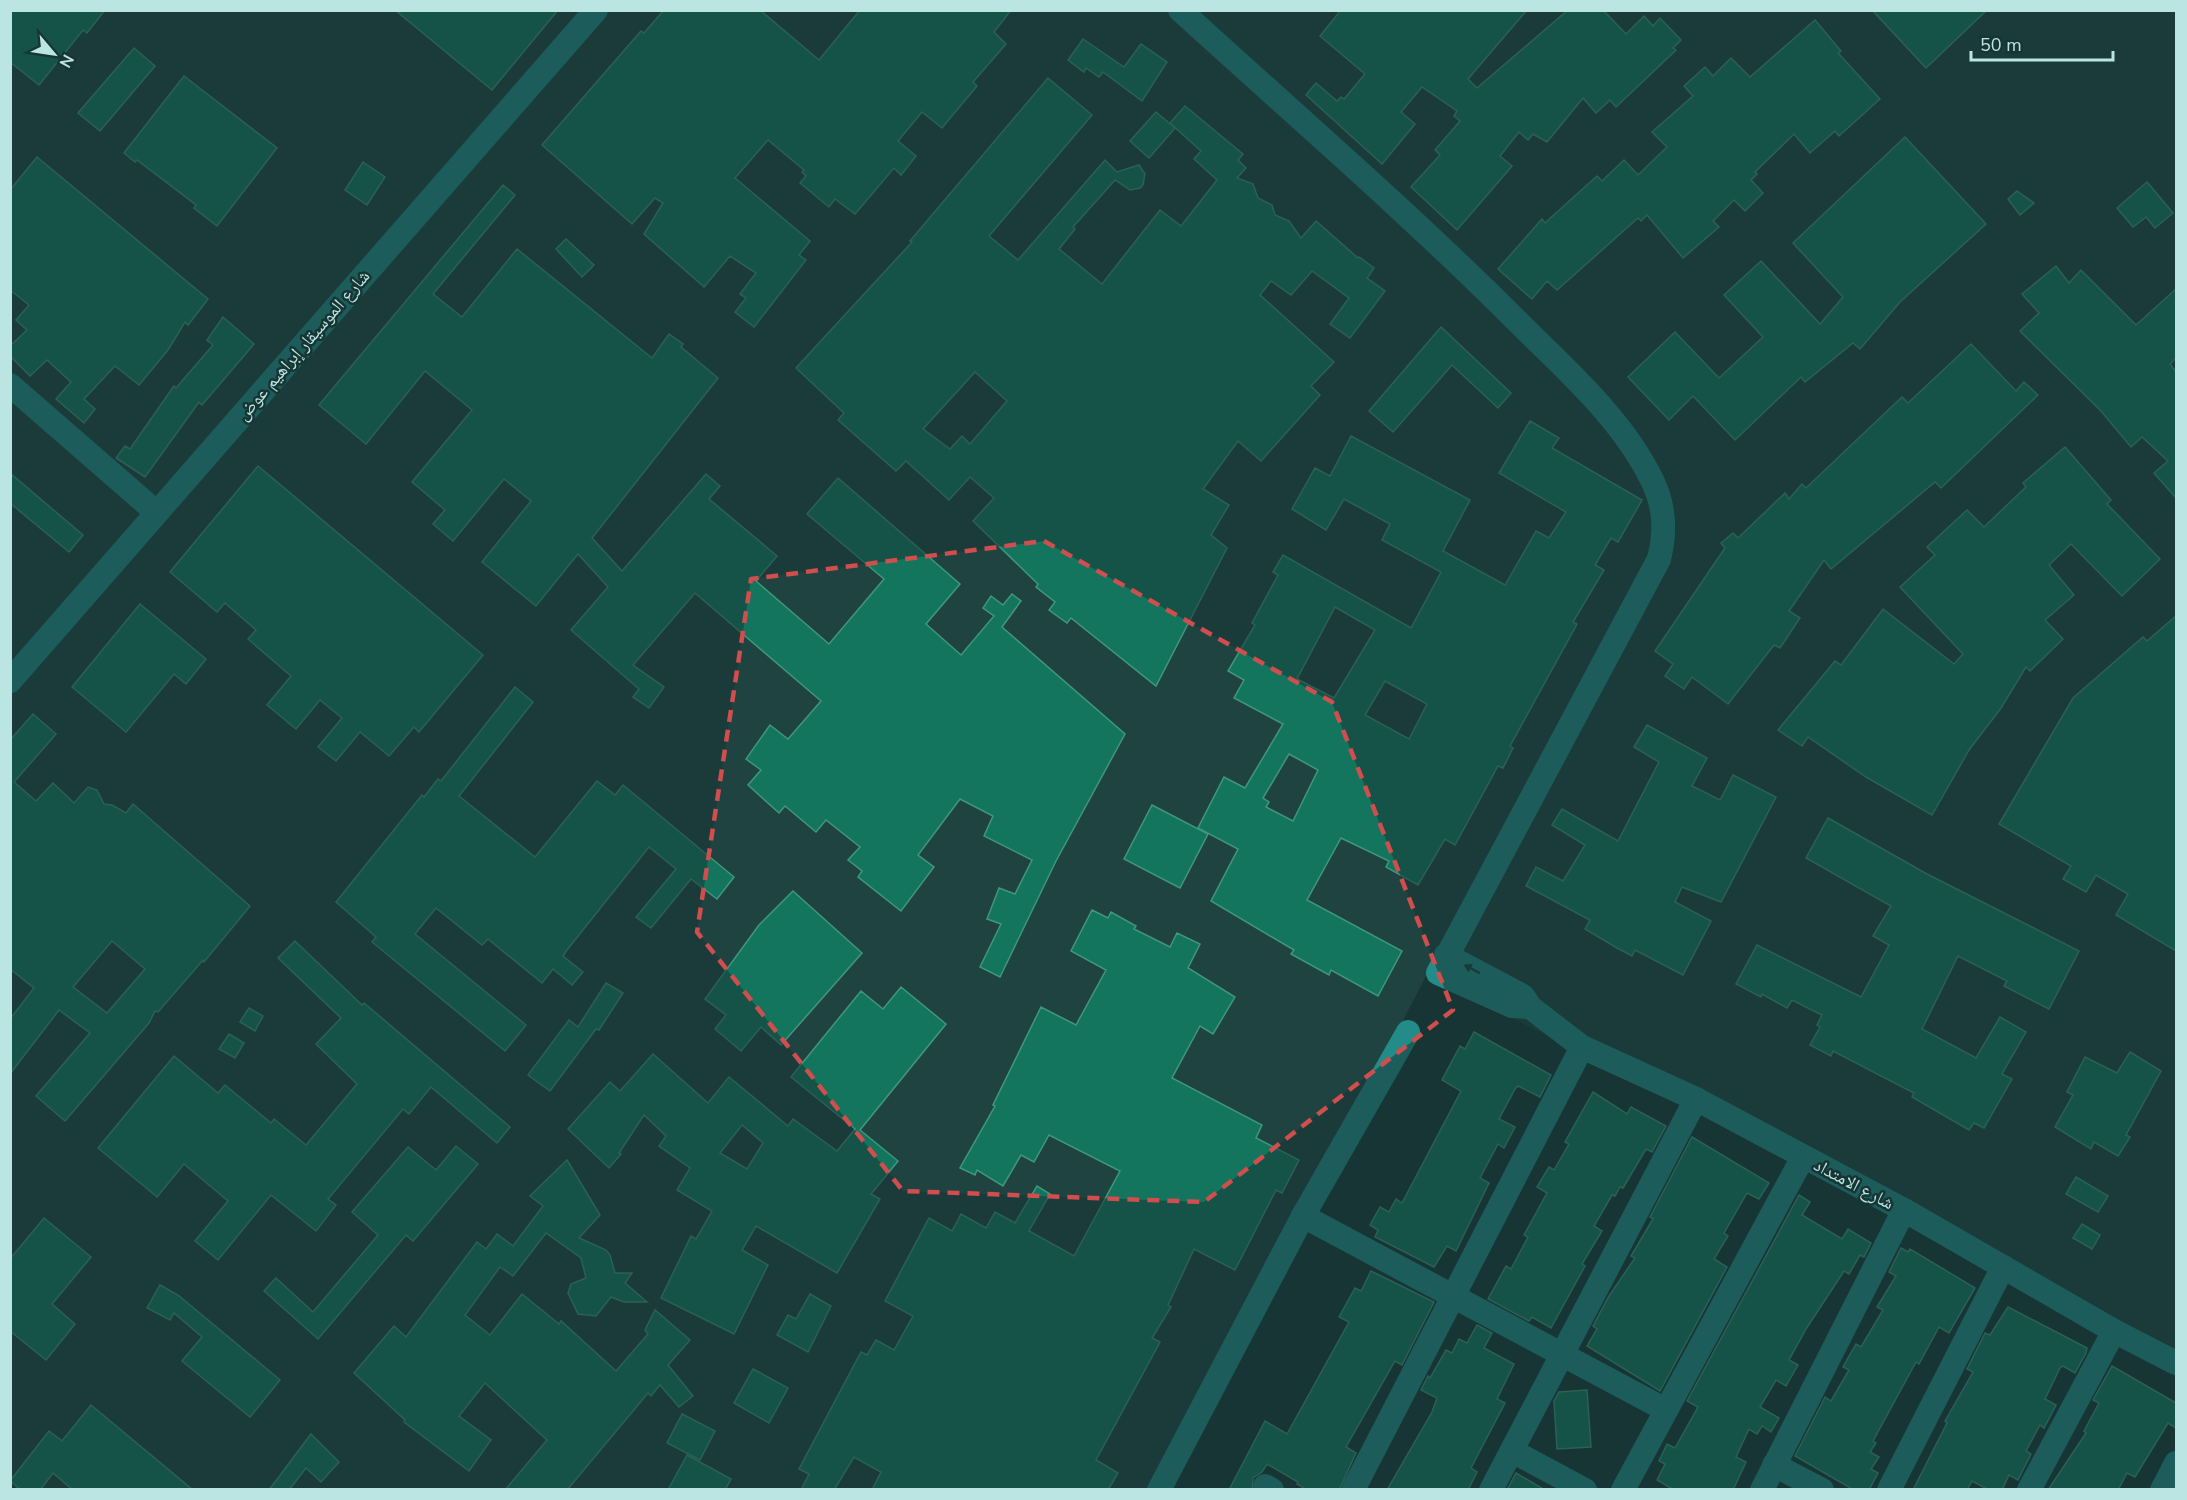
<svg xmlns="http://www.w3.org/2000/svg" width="2187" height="1500" viewBox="0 0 2187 1500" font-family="'Nunito Sans','Noto Naskh Arabic',sans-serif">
<rect width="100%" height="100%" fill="#173534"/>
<polygon fill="#1f4341" points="10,11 2176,11 2176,1361 1427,974 1162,1489 11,1489"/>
<g fill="#13755e" stroke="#41967e" stroke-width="1.5" fill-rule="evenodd">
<polygon points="10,10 105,10 87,33 83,30 39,85 10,62"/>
<polygon points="395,10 558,10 492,90"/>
<polygon points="664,10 760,10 819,60 860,10 1011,10 994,32 1006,44 973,82 977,86 942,128 922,112 898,141 916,156 901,175 894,168 855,214 835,199 829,207 800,183 806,176 802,172 804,170 768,140 735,178 810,241 799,255 806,260 754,327 735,312 746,298 740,294 756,273 730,256 704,287 644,234 663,203 655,198 632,224 542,145 641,31 644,33"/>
<polygon points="1341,10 1527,10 1468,79 1477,88 1568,10 1603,10 1626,34 1644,16 1653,26 1660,18 1681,40 1673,48 1676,50 1616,107 1610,100 1596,113 1583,98 1547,142 1533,134 1528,140 1519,132 1500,156 1512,166 1457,230 1411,187 1440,155 1435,150 1460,121 1454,116 1457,111 1422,87 1401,112 1415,124 1382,164 1306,95 1316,83 1337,101 1341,97 1344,99 1365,74 1320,36"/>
<polygon points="1872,10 1987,10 1926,68"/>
<polygon points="1815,20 1841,51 1838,53 1880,99 1839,136 1835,131 1810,153 1794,134 1755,172 1757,174 1751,180 1763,193 1745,211 1734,200 1713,221 1719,227 1683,258 1647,215 1641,221 1638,218 1557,290 1547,281 1532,299 1498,269 1542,219 1545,223 1597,176 1602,181 1624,160 1638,175 1667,147 1652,132 1693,96 1684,86 1705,67 1713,76 1731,58 1750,77"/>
<polygon points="1083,39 1124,67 1141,44 1167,62 1142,101 1103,72 1099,77 1086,68 1084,72 1068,60"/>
<polygon points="134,48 155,66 100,131 78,113"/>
<polygon points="184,76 277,148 217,226 194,208 196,205 137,160 135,162 124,153"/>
<path d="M1048 78 1092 115 989 236 1018 260 1105 160 1117 172 1139 165 1145 174 1143 185 1140 188 1130 190 1115 180 1073 227 1075 229 1059 249 1102 284 1160 210 1181 226 1217 180 1194 159 1201 151 1170 123 1185 106 1243 154 1238 160 1246 168 1237 178 1253 184 1258 198 1272 205 1275 215 1289 221 1301 238 1316 221 1358 258 1359 257 1374 268 1367 278 1385 291 1350 338 1330 324 1349 298 1312 271 1291 295 1271 281 1260 295 1334 362 1311 386 1320 395 1261 461 1238 441 1203 489 1229 505 1211 535 1227 548 1156 686 1071 618 1067 623 1049 610 1055 602 1036 587 1038 584 973 521 994 498 970 477 949 500 906 461 896 471 838 420 844 413 796 368 912 242 910 241ZM975 372 1007 401 970 444 962 436 950 449 923 429Z"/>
<polygon points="1156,112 1175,128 1149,158 1130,141"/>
<polygon points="1905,137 1986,224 1900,302 1860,349 1853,343 1805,382 1801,377 1735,440 1693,396 1669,420 1628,377 1675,332 1719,378 1763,337 1724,295 1761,261 1820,324 1843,297 1793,243"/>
<polygon points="37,157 208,299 188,325 185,322 168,350 139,385 115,366 84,399 95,409 84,423 56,399 71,382 47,360 30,376 10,356 10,346 27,330 16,320 29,305 10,290 10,190"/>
<polygon points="363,162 385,177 367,205 345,190"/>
<polygon points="2147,182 2173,213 2155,228 2146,217 2133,227 2117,208"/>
<polygon points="503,185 515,195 433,294 462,317 517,249 652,358 669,334 683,344 681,347 718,378 592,538 622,571 706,474 720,486 709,499 777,556 756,581 829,644 884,579 807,514 838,478 960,584 926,624 961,655 994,616 983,608 991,596 1003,605 1012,594 1021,601 1002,627 1125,734 1056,861 1000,977 980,967 1001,924 987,919 999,888 1015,894 1032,860 984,836 993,816 960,799 918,855 934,867 901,911 858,877 862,871 848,860 860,847 826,820 816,832 785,806 779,813 748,785 761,770 746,759 770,725 788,739 821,701 695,593 633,665 664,687 649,708 633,697 639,689 571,630 608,587 578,554 536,606 482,562 531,501 504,479 453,541 433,524 445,510 412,482 472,410 425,371 366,444 319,405"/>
<polygon points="2017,191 2034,203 2020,215 2008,199"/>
<polygon points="566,239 594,265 582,277 556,249"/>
<polygon points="2056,266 2069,283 2081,270 2136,325 2176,289 2176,358 2170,364 2176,372 2176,498 2154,473 2168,461 2142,437 2131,447 2101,411 2020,331 2039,313 2022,294"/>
<polygon points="223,317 254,344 202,405 199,402 145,477 116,458 125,446 130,449 174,386 176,388 213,345 207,340"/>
<polygon points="1441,327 1511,393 1498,408 1452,365 1393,432 1369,411"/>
<polygon points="1971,344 2016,391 2024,382 2038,395 1941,488 1935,482 1831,569 1824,560 1789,611 1800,618 1780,648 1774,645 1728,704 1692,677 1684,689 1665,676 1673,664 1655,651 1725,548 1721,543 1733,533 1738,538 1785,493 1789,499 1802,484 1806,488 1902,397 1908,403"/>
<path d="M1530 421 1559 438 1552 448 1642 500 1618 542 1611 538 1595 565 1604 570 1573 622 1577 624 1510 746 1513 748 1503 768 1498 766 1455 845 1445 839 1418 885 1386 867 1389 861 1341 838 1307 900 1402 951 1378 996 1331 970 1329 975 1291 954 1294 950 1211 901 1238 849 1198 828 1224 777 1245 788 1283 724 1234 698 1244 680 1228 671 1255 625 1252 623 1278 575 1273 572 1283 555 1411 628 1441 572 1382 540 1390 524 1344 499 1326 530 1292 509 1315 468 1330 476 1351 436 1470 500 1443 551 1505 585 1536 531 1549 538 1566 512 1499 473ZM1335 607 1375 630 1334 698 1297 679ZM1385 681 1427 704 1409 739 1365 715ZM1289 754 1318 770 1293 821 1266 807 1269 802 1263 798Z"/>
<polygon points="2065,447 2111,500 2107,504 2160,559 2122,596 2071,544 2049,565 2074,595 2045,620 2063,639 2030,671 2026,667 2001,708 1969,750 1932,815 1866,777 1808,737 1802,746 1778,730 1835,661 1841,665 1883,609 1954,664 1963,654 1900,587 1935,555 1927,547 1967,510 1984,527 2026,487 2023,483"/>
<polygon points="258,466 483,655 419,732 414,727 389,756 360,732 336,761 318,747 342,718 320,700 296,729 267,705 291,676 248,639 256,630 225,603 217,612 170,572"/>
<polygon points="10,473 83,535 69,552 10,503"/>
<polygon points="140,604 206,659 186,684 174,674 126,732 72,687"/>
<polygon points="2176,616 2176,951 2116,915 2128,894 2096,875 2086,892 2063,879 2071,866 1999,824 2073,698 2143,637 2147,641"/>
<polygon points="515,687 533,702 459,796 535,857 597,781 615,795 623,785 734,877 717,899 691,879 651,928 636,917 676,869 649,847 567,950 563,956 583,972 572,985 553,969 542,983 488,939 482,945 436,908 415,934 526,1025 505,1051 372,942 376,937 336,902 422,795 424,797 438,779 441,781"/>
<path d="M33 714 56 734 14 782 36 801 53 783 74 803 88 787 97 790 104 804 112 805 126 813 133 804 250 906 204 962 203 960 158 1012 155 1011 149 1023 65 1121 36 1096 90 1033 59 1010 10 1074V1019L34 988 10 969V740ZM112 941 145 969 107 1013 73 987Z"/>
<polygon points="1647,725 1707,758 1692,786 1720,800 1733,775 1776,797 1721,902 1682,887 1675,902 1711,921 1683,975 1635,950 1632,956 1617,948 1585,929 1590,920 1526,886 1536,867 1563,881 1585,845 1552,825 1562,809 1618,841 1659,762 1634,747"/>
<polygon points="1152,805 1208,834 1180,888 1124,859"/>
<polygon points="1828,818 1927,874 2079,951 2049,1009 2004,986 2007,981 1958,956 1922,1029 1976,1058 2000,1017 2026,1032 2002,1074 2012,1079 1984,1128 1974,1123 1969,1130 1912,1097 1914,1093 1833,1051 1831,1056 1810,1045 1820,1027 1817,1025 1822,1015 1792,1000 1787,1008 1762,994 1761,997 1736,984 1757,945 1861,997 1889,945 1873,936 1891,906 1806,858"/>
<polygon points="793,891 862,953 781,1045 761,1027 741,1051 715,1029 726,1015 705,999 759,925"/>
<polygon points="1092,910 1108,918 1111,912 1136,926 1134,929 1170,947 1177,933 1200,944 1188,968 1235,997 1213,1034 1200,1026 1172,1078 1262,1125 1256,1138 1299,1160 1282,1193 1276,1190 1235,1270 1194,1249 1168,1305 1171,1307 1152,1338 1160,1342 1096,1460 1118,1473 1108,1490 872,1490 881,1472 854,1457 834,1490 801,1490 809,1474 799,1469 861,1352 867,1355 876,1340 894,1350 913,1316 885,1301 929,1218 952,1231 961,1214 986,1228 995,1212 1015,1223 1037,1186 1050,1194 1029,1231 1074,1256 1120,1171 1049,1135 1034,1162 1021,1155 1003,1186 977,1170 975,1175 960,1168 995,1106 993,1105 1041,1007 1076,1025 1106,970 1071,951"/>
<polygon points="295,941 362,1005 364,1003 510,1127 497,1143 431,1087 409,1114 403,1109 328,1199 336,1205 316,1231 271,1195 218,1260 195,1241 228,1201 184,1164 157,1197 98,1148 174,1056 218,1093 225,1085 271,1123 274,1119 306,1145 357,1084 316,1044 341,1018 278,958"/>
<polygon points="606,983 623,993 599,1030 596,1029 550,1091 528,1075 569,1020 578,1027"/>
<path d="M901 987 946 1024 860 1130 898 1161 871 1194 880 1199 837 1273 756 1226 742 1250 768 1265 734 1334 661 1298 691 1236 696 1239 712 1211 677 1190 690 1168 659 1146 666 1136 644 1115 619 1153 621 1154 609 1168 568 1129 610 1082 620 1091 653 1054 708 1103 729 1077 788 1126 793 1119 837 1151 855 1129 791 1077 861 991 883 1009ZM742 1125 763 1143 747 1169 720 1153Z"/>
<polygon points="249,1008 263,1016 255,1031 240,1022"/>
<polygon points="1474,1032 1551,1075 1540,1097 1518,1086 1515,1089 1499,1119 1515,1127 1504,1148 1498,1144 1480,1178 1489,1183 1456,1251 1447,1246 1434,1267 1375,1237 1378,1230 1370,1225 1380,1207 1389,1212 1396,1199 1402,1203 1461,1091 1442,1080 1460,1046 1465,1049"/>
<polygon points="229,1034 244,1043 235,1058 219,1049"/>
<polygon points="2130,1052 2161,1071 2126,1135 2130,1137 2118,1156 2094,1142 2091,1149 2055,1127 2073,1095 2067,1092 2085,1057 2117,1073"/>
<polygon points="1593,1092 1627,1114 1631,1107 1666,1126 1652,1152 1646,1149 1623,1188 1620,1187 1615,1196 1612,1195 1594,1226 1602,1231 1582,1264 1585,1266 1551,1328 1532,1317 1529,1321 1488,1299 1506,1266 1511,1269 1528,1237 1524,1235 1547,1193 1537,1187 1549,1167 1554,1170 1569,1144 1565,1142"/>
<polygon points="1692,1137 1769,1183 1759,1199 1747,1193 1724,1233 1728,1236 1714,1259 1727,1267 1660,1391 1587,1346 1597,1329 1593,1326 1609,1296 1635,1258 1631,1256 1653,1219 1650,1217"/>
<polygon points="456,1146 478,1164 413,1241 406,1235 318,1339 264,1291 276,1278 313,1312 378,1235 352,1212 408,1147 436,1170"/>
<polygon points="567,1160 600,1215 579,1238 606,1250 610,1255 615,1273 632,1273 625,1283 647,1302 624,1302 611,1297 596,1316 578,1314 568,1293 571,1284 586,1278 581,1258 546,1233 513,1276 500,1267 465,1315 490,1335 522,1294 559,1324 561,1321 616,1371 648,1334 645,1330 655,1310 690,1340 668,1365 693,1396 679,1407 660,1385 651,1396 648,1393 567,1490 505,1490 547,1440 485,1383 459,1416 491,1440 469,1471 404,1422 405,1420 354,1373 394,1326 406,1337 477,1242 486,1249 497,1234 513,1246 543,1206 530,1196"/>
<polygon points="2076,1177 2108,1196 2098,1212 2066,1194"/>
<polygon points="1799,1195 1810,1202 1802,1215 1842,1239 1848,1229 1871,1243 1864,1257 1860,1255 1849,1274 1844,1271 1806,1329 1789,1360 1798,1365 1786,1386 1776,1380 1760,1407 1779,1418 1771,1432 1762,1426 1757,1434 1749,1429 1736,1457 1746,1462 1733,1490 1674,1490 1657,1480 1665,1464 1659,1461 1667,1444 1675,1448 1698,1407 1687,1401"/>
<polygon points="44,1218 91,1257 52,1304 75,1324 46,1360 10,1331 10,1259"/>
<polygon points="2082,1224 2100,1235 2092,1249 2073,1238"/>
<polygon points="1901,1248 1908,1252 1910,1249 1975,1288 1949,1333 1939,1327 1919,1364 1916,1362 1873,1441 1876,1443 1870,1452 1879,1457 1871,1469 1878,1473 1869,1490 1854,1490 1795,1456 1825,1397 1831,1401 1849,1370 1843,1367 1856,1344 1861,1347 1883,1310 1877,1307 1896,1276 1889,1272"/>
<polygon points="1371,1271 1434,1302 1402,1365 1395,1361 1346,1447 1356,1453 1339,1490 1307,1490 1297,1484 1298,1482 1267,1464 1262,1472 1253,1478 1252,1490 1229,1490 1265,1421 1287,1434 1349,1322 1339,1317 1355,1288 1361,1291"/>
<polygon points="160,1285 178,1295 280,1380 250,1417 182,1361 202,1337 174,1313 170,1320 147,1308"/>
<polygon points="810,1294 831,1306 808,1352 777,1335 788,1315 796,1319"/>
<polygon points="2008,1307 2087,1348 2086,1353 2075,1373 2063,1366 2060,1368 2045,1399 2056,1405 2044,1428 2040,1425 2026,1451 2031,1454 2018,1480 2009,1475 2002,1490 1989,1490 1972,1481 1967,1490 1913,1490 1947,1423 1945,1421 1973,1372 1967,1369 1985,1333 1990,1335"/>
<polygon points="1477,1325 1492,1333 1484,1348 1514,1364 1497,1399 1505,1403 1471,1468 1477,1472 1468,1490 1387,1490 1432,1412 1437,1398 1421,1390 1428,1376 1430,1378 1446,1350 1452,1353 1459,1339 1467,1343"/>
<polygon points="2112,1366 2176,1403 2176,1428 2168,1423 2135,1477 2127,1473 2118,1490 2048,1490 2086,1433 2084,1431 2099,1403 2093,1400"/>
<polygon points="753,1369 788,1388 769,1423 734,1403"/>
<polygon points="1587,1390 1591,1447 1557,1449 1554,1401 1559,1392"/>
<polygon points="91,1405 193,1490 73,1490 53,1473 40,1490 21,1490 10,1481 49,1431 62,1441"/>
<polygon points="682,1414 715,1431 700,1460 667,1443"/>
<polygon points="311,1434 339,1462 321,1482 306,1468 289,1490 269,1490"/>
<polygon points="687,1455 731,1479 725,1490 668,1490"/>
<polygon points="1516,1473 1545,1490 1507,1490"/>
</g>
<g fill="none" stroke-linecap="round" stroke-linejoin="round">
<g stroke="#238c88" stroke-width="24">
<path d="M1180 10C1293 113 1409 213 1517 321 1565 369 1622 418 1652 480 1665 506 1666 531 1659 559L1438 973 1512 1006 1530 1007"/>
<polyline points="10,385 156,512"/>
<polyline points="10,681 596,10"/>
<polyline points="1446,955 1523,996 1530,1007 1582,1047 1696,1099 1904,1210 2114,1331 2176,1363"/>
<polyline points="1303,1216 1666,1410"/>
<polyline points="1512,1451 1585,1490"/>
<polyline points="1774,1465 1822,1490"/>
<polyline points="1265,1486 1272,1490"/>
<polyline points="1159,1490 1303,1216 1408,1032"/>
<polyline points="1353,1490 1582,1047"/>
<polyline points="1491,1490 1696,1099"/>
<polyline points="1623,1490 1803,1157"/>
<polyline points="1762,1490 1904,1210"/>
<polyline points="1889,1490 2003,1267"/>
<polyline points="2029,1490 2114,1331"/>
<polyline points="2162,1490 2176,1463"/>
</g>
</g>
<defs><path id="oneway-solid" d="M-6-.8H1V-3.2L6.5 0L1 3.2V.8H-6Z" transform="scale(1.5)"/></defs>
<use fill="#194241" href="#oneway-solid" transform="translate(1472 969) rotate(-152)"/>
<path d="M0 0H2187V1500H0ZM1044 541 1332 702 1453 1010 1204 1202 903 1191 697 932 751 579Z" fill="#173534" fill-opacity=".55" fill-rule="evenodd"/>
<path fill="none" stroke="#d04e4d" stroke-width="4.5" stroke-dasharray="12 8" stroke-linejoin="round" d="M1044 541 1332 702 1453 1010 1204 1202 903 1191 697 932 751 579Z"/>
<g text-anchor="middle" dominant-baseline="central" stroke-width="5" stroke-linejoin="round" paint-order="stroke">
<g font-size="18" fill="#bae5e3" stroke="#173534">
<text transform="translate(303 345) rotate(-49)">شارع الموسيقار إبراهيم عوض</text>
<text transform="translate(1854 1184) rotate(28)">شارع الامتداد</text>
</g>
</g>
<rect width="2187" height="1500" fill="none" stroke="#bae5e3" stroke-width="24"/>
<g transform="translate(54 54) rotate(119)" stroke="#173534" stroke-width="4.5" paint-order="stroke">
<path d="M0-4.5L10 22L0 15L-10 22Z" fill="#bae5e3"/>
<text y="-9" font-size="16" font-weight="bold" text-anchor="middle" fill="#bae5e3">N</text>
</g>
<path d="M1971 51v9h142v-9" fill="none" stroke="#bae5e3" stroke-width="3"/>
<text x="1980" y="51" font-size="18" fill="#bae5e3" stroke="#173534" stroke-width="4.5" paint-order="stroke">50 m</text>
</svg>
